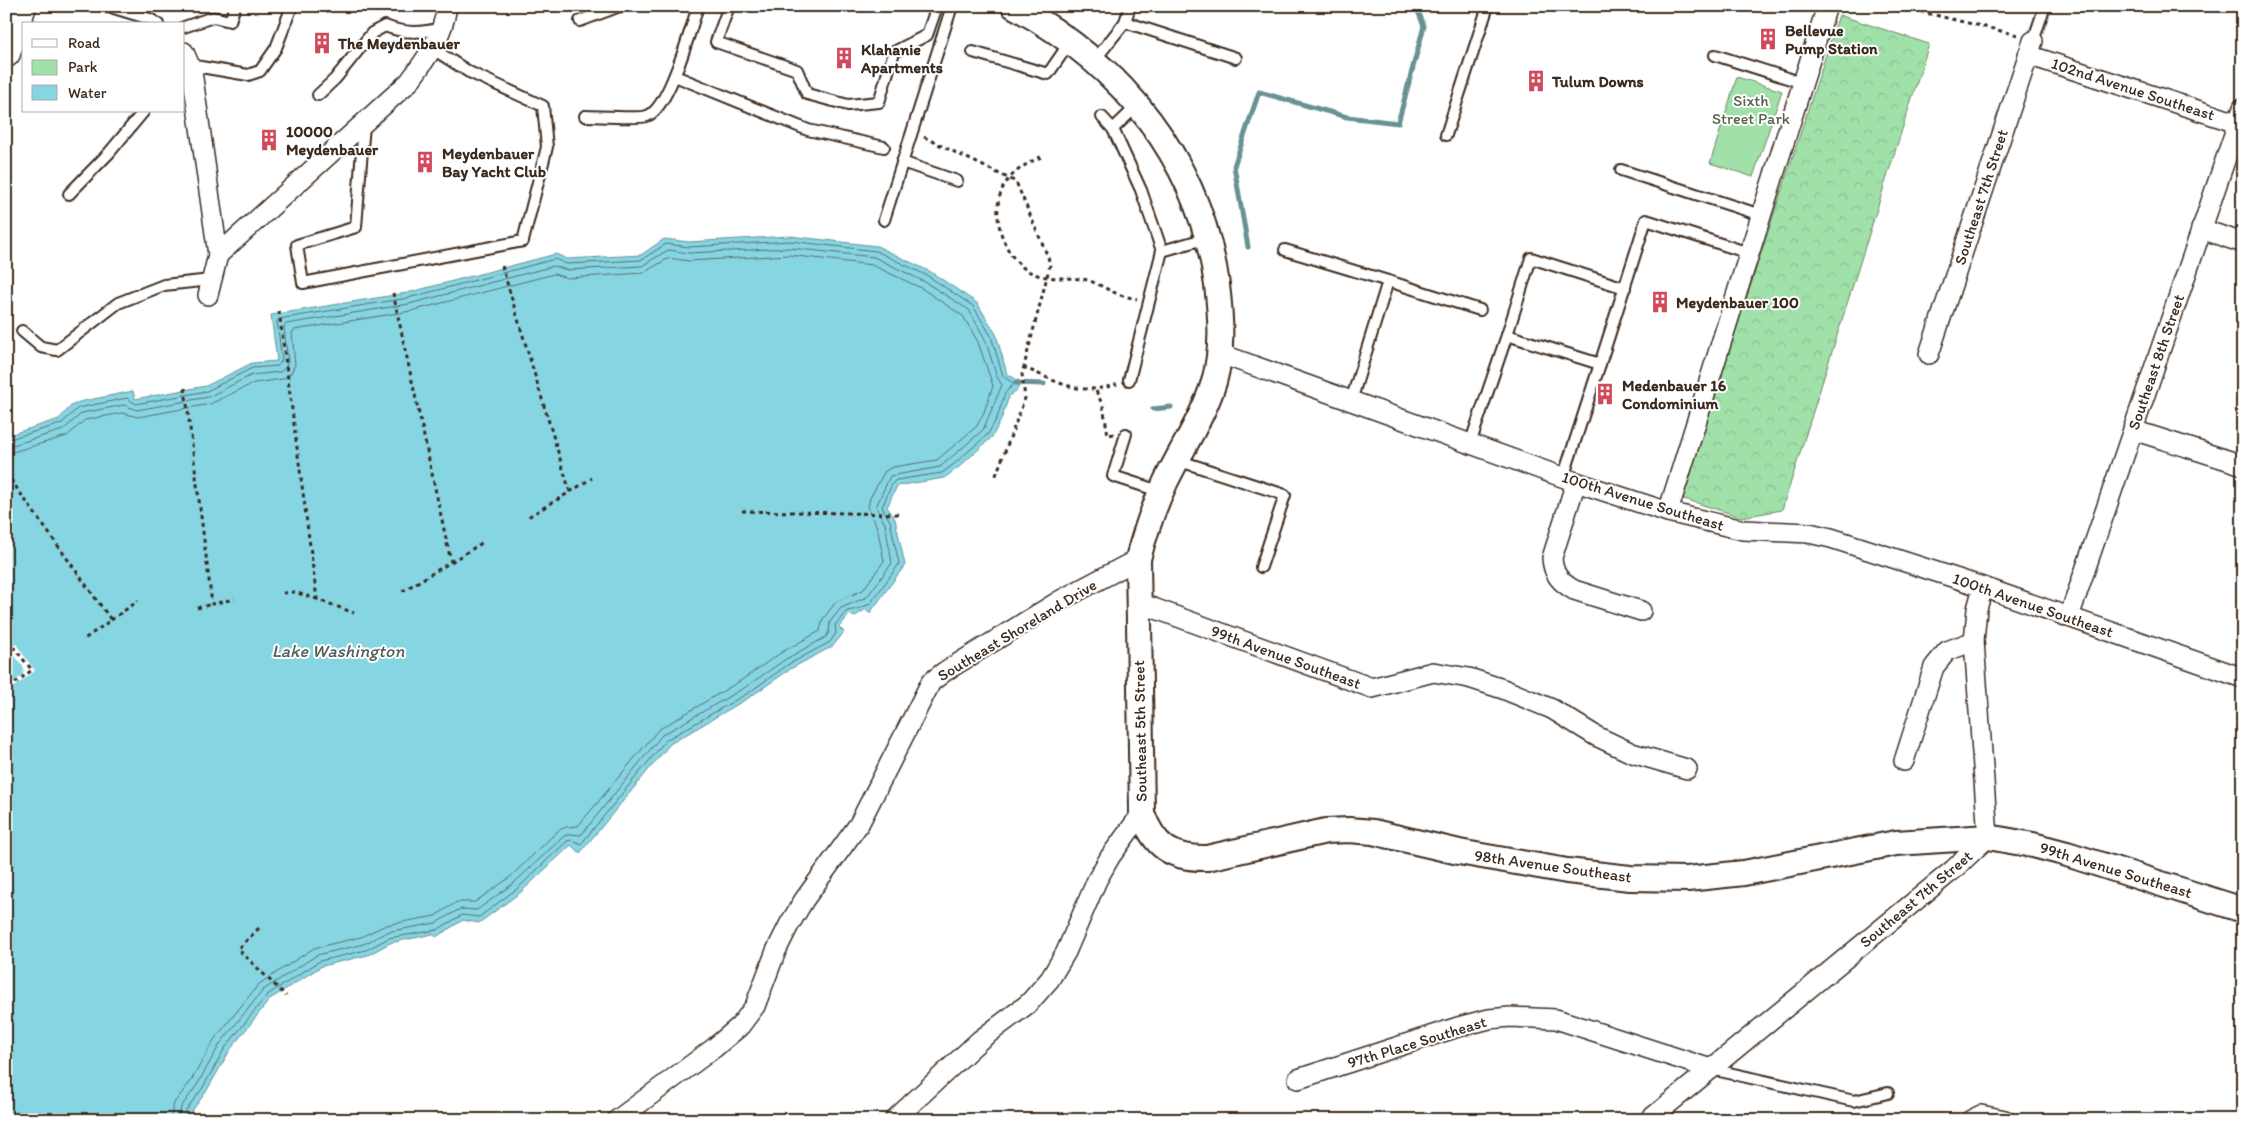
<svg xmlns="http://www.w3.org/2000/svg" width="2249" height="1126" viewBox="0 0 2249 1126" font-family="Itim,sans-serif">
<defs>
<pattern id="forest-crowns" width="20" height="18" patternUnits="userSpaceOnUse" patternTransform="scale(1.25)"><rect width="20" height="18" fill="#a0e0a9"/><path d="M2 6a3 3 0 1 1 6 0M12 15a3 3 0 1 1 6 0" fill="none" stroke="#8bc091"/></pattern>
</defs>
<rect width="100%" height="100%" fill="#fff"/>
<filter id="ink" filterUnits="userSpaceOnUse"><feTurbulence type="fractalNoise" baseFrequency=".02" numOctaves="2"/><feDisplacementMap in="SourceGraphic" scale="10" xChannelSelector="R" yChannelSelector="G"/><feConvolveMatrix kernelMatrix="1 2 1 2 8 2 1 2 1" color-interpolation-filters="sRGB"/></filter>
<g filter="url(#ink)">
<polygon fill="url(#forest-crowns)" stroke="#6e8564" points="1839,15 1929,44 1782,510 1741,517 1681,498"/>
<polygon fill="#a0e0a9" stroke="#6e8564" points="1737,77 1782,91 1753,177 1710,163"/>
<polygon fill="#86d5e3" stroke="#689194" points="790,236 877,246 931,272 977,303 996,334 1007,374 1021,382 1017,390 1009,396 1001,420 992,437 958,468 944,478 897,486 887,507 895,519 905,565 870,613 866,609 854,617 850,614 839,627 844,632 833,646 792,668 750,697 670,744 580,853 571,845 521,892 479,923 463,920 436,937 433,934 390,943 368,955 322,966 270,999 230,1050 206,1092 191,1112 188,1120 6,1120 6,436 59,419 71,406 79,402 133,391 135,399 206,386 252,363 277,361 271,315 407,293 556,254 567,259 641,255 664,239 689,242"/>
<polygon fill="#fff" points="16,644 35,671 6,693 6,688 23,675 24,668 15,656 6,656 6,651"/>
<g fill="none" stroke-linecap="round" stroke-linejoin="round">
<g stroke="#596e6d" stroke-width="1">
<polyline points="6,440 61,424 78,408 127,398 136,404 207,391 252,368 278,366 282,360 277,321 279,319 408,298 555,259 567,264 641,260 666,244 689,247 790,241 876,251 928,276 973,306 991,336 1003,376 1014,384 1005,393 997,418 988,434 954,464 942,473 896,480 892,484 882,507 890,521 899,564 870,604 858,609 847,611 835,625 836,633 830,642 789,664 748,693 666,740 581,844 572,840 567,841 518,888 479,917 462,915 437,930 389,938 366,950 320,961 267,995 225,1048 202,1089 186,1110 184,1120"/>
<polyline points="6,447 63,430 82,413 124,405 137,410 208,397 252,375 280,372 285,368 288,362 284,327 286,324 409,304 554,266 567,270 642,266 668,250 689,253 790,248 874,257 925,282 969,310 985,339 997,377 1002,385 983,430 940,467 890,476 876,507 885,524 892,563 867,597 841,608 830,622 829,632 826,637 786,659 744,688 662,735 581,835 570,834 564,836 514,883 477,910 460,909 436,923 387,932 364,944 317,955 263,990 220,1044 197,1085 181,1107 178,1120"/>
<polyline points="6,454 67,436 85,420 122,413 138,417 210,404 254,383 283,379 291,373 295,365 292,333 294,330 411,311 554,274 567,278 643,273 669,258 689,261 789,255 872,265 921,288 963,316 978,342 993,386 984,412 977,426 937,460 893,467 885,471 870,498 868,507 877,527 884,561 863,590 836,602 823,619 820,631 782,652 740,681 658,730 578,826 566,827 559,830 509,878 475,902 457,902 435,916 386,925 361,937 314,948 259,984 214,1040 191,1081 174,1103 170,1120"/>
</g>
<g stroke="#689194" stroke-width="5">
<polyline points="1248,247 1234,166 1259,92 1347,117 1398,123 1424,26 1416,6"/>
<polyline points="1015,383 1044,384"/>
<polyline points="1153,409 1171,407"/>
</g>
<g stroke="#3b2a1e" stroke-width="14">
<g id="service">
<polyline points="107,6 150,19 158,24"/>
<polyline points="729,6 716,42 797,70 807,94 848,105 879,102 894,52 927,35 937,6"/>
<polyline points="580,21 620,6"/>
<polyline points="1125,22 1130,6"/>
<polyline points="184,27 213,17 230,21 235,6"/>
<polyline points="2033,41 2045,6"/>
<polyline points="973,52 1048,74 1070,42"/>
<polyline points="1715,55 1803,83"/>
<polyline points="1094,61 1125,22 1236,58"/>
<polyline points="189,65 248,75 260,71 276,48 292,6"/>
<polyline points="675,76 808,130 884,147"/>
<path d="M318 95 335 79 372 33 385 26C405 34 421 33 442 28"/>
<polyline points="1137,106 1113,129 1141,190 1162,251"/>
<path d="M585 116C597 116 639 119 647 116 669 109 691 28 698 6"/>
<polyline points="1102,117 1113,129"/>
<polyline points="364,124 356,227 297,245 303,283 523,241 547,147 543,106 469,72 433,49"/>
<polyline points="1446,135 1488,6"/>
<polyline points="902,162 957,181"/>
<polyline points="1621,170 1761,215"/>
<polyline points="69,194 109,153 144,111"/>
<polyline points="884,220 952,6"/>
<polyline points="1285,250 1388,281 1351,401"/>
<polyline points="1388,281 1480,310"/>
<polyline points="1625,288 1531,258 1507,335 1600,364 1646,220 1749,253"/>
<polyline points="22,331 41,347 57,350 118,303 164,285 211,280"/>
<polyline points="1129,380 1162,251 1207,238"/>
<polyline points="1126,434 1113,476 1162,492"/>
<polyline points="1470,444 1507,335"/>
<polyline points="1177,460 1285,495 1261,567"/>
<polyline points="1563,478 1600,364"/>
<polyline points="1711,1069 1854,1101 1888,1093"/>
</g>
</g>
<g stroke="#3b2a1e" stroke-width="22">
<g id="minor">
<polyline points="184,52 192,71 218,255 208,295"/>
<polyline points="2028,55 2237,123"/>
<polyline points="2201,229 2243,243"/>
<path d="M218 255 409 82C427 58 443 36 447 6"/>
<polyline points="1221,354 1576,482 1668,512 1743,530 1809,533 1831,538 1983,587 2243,678"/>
<polyline points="1929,354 2033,41"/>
<polyline points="2133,430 2243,465"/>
<path d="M1576 482 1552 558C1553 574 1560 582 1574 590L1641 611"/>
<polyline points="1668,512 1827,6"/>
<polyline points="1137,602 1372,688 1433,672 1469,678 1503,689 1552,709 1596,736 1632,753 1687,769"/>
<polyline points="2069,617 2243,108"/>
<polyline points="1904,761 1934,667 1947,651 1974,641"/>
<polyline points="1298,1079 1458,1027 1489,1019 1510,1017 1556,1019 1711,1069"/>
<polyline points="617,1120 714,1048 740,1026 755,1006 776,951 789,925 804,900 859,824 931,682 944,672 1059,601 1138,559"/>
<polyline points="894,1120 980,1040 1029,1003 1050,979 1066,952 1097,880 1110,857 1142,813"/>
<polyline points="1649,1120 1954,869 1988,837 1974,641 1977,609 1983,587"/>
<polyline points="1971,1120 1981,1115 2005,1120"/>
</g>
</g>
<g stroke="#3b2a1e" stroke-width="28">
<path id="tertiary" d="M1014 6C1123 65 1200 161 1217 285 1221 318 1223 350 1214 382 1203 417 1182 448 1166 481 1154 506 1145 532 1138 559L1142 813C1154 847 1172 859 1207 858L1326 831 1349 830 1373 832 1459 852 1567 871 1630 878 1687 879 1744 873 1896 843 1988 837 2033 845 2067 854 2243 910"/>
</g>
<g stroke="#3b2a1e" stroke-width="31">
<polyline id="secondary" points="6,53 22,6"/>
</g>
<g stroke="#3b2a1e" stroke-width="3" stroke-dasharray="4 4" stroke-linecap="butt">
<polyline points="49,6 50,7"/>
<polyline points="1897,6 2018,35"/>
<polyline points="924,137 1016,182 1048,257 1050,265 1022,374 1025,398 995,478"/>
<path d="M1041 157C1027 163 1014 171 1005 184 988 211 1003 258 1030 272 1047 281 1069 276 1087 280 1098 283 1107 290 1118 294 1124 297 1130 297 1137 299"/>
<polyline points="502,266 570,492 528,517"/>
<polyline points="393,293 451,562 401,592"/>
<polyline points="279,311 317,599 354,613"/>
<path d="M1023 367C1058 382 1079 397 1117 384"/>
<polyline points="185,388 212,604 234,599"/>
<polyline points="1096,391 1103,406 1108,435 1114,434"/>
<polyline points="6,473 111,620 83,640"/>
<polyline points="570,492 592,478"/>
<polyline points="742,511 898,514"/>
<polyline points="451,562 485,541"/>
<polyline points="283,593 294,592 317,599"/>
<polyline points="197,608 212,604"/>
<polyline points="111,620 138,601"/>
<polyline points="6,654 14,648 32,670 6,690"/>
<polyline points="259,928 238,949 286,996"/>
</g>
<use href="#service" stroke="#fff" stroke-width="10"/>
<use href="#minor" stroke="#fff" stroke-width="19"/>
<use href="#tertiary" stroke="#fff" stroke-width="24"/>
<use href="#secondary" stroke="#fff" stroke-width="28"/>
</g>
</g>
<defs>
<g id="building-bare" transform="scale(1.725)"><path d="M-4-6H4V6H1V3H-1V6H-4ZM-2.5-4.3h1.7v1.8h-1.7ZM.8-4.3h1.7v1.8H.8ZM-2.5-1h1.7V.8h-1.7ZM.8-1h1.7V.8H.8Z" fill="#d1495b" stroke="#fff" stroke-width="2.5" paint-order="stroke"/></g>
</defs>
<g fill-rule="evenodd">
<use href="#building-bare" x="1768" y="39"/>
<use href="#building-bare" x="322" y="43"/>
<use href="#building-bare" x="844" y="58"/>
<use href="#building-bare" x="1536" y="81"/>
<use href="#building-bare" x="269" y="140"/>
<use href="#building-bare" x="425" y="162"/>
<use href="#building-bare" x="1660" y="302"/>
<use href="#building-bare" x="1605" y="394"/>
</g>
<g text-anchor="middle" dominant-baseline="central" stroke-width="4" stroke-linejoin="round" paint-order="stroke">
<g font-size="16" font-weight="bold" fill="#3b2a1e" stroke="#fff" text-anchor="start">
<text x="1785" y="30">Bellevue<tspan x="1785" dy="18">Pump Station</tspan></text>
<text x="338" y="43">The Meydenbauer</text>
<text x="861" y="49">Klahanie<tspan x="861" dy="18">Apartments</tspan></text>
<text x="1552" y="81">Tulum Downs</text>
<text x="286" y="131">10000<tspan x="286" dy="18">Meydenbauer</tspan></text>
<text x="442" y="153">Meydenbauer<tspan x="442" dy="18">Bay Yacht Club</tspan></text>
<text x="1676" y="302">Meydenbauer 100</text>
<text x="1622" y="385">Medenbauer 16<tspan x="1622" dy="18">Condominium</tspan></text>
</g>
<g font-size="16" fill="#3b2a1e" stroke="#fff">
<text transform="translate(2133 89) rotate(18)">102nd Avenue Southeast</text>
<text transform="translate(1981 197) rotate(-72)">Southeast 7th Street</text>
<text transform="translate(2156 362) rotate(-71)">Southeast 8th Street</text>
<text transform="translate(1643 501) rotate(17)">100th Avenue Southeast</text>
<text transform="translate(2033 605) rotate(19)">100th Avenue Southeast</text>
<text transform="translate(1017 630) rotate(-31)">Southeast Shoreland Drive</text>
<text transform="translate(1286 657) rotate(20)">99th Avenue Southeast</text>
<text transform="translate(1140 731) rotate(-91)">Southeast 5th Street</text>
<text transform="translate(1553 866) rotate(8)">98th Avenue Southeast</text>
<text transform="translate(2116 870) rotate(17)">99th Avenue Southeast</text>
<text transform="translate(1916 899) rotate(-40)">Southeast 7th Street</text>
<text transform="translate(1417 1042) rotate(-17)">97th Place Southeast</text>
</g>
<g font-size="16" fill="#596148" stroke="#fff">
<text x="1751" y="100">Sixth<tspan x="1751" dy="18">Street Park</tspan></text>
</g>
<g font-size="18" font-style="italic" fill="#525d59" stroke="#fff">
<text x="338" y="651">Lake Washington</text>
</g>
</g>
<rect width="2249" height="1126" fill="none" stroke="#fff" stroke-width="25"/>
<rect x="12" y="12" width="2224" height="1101" fill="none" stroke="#3b2a1e" stroke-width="2" filter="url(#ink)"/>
<rect x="22" y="22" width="162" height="90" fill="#ffffff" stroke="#b1aaa5"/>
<rect x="32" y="39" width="25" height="8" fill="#ffffff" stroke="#b1aaa5"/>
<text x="68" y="48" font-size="15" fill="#3b2a1e">Road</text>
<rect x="32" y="60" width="25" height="15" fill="#a0e0a9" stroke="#b1aaa5"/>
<text x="68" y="72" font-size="15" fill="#3b2a1e">Park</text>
<rect x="32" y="85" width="25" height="15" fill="#86d5e3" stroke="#b1aaa5"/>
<text x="68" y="98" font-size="15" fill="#3b2a1e">Water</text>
</svg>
